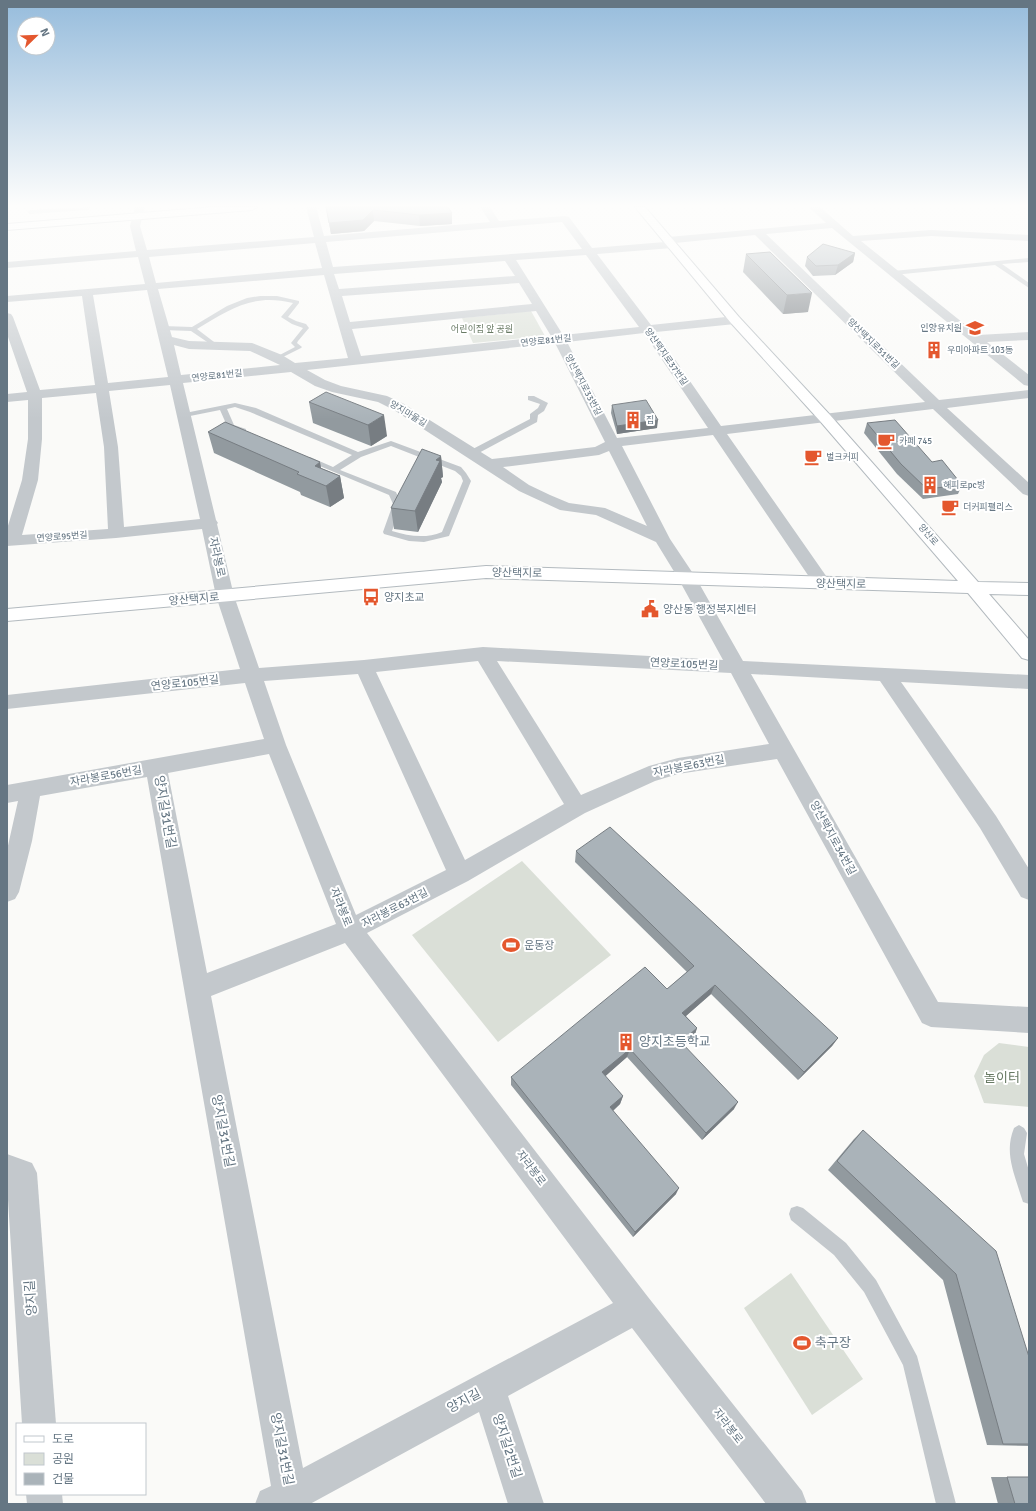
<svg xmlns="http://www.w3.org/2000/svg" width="1036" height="1511" viewBox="0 0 1036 1511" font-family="Signika,'Noto Sans KR',sans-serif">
<rect width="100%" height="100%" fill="#fafaf8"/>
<g fill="#dadfd7">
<polygon points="531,311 545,336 473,343 462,318"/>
<polygon points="522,861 611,955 498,1042 412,935"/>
<polygon points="999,1043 1029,1047 1029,1107 984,1103 974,1076 984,1055"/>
<polygon points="791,1273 863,1379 812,1415 744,1308"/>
</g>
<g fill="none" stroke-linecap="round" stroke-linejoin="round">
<g stroke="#b3babf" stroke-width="2">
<g id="secondary">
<polygon points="214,207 257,207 252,210 7,230 7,224"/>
<polygon points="635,207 645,207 739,317 830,415 978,582 1029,583 1029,595 989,594 1029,640 1029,660 1022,658 968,593 486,578 7,621 7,609 486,566 958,581 820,421 731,323"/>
</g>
</g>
<g fill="#c3c8cc" fill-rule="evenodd">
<polygon points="91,207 88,210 30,214 27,212 30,210"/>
<polygon points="1029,258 1029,262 1002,264 1029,283 1029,288 995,265 893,275 890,273 893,271"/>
<path d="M260 296H277L299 301V303L288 317 296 321 306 324 309 328 298 341 297 343 302 347 301 348 279 359 274 358 295 347 291 343 303 328 292 324 281 317 293 303C253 293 230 309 197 329L218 345 219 346 216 348 191 331 163 330 160 328 163 326 192 327 227 306 247 298Z"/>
<polygon points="528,396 534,396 548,403 544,411 538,415 537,422 475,455 469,455 469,451 530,419 530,414 538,408 540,404 528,400"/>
<path d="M235 403 256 408 358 452 391 441 461 467 466 473 471 481 449 536 424 542 409 541 384 534 383 532 393 504 389 495 303 459 307 457H310L333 467 352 455 250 412 235 407 227 409 234 425 246 429V433H240L228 428 220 410 185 417 181 415 185 413ZM391 446 455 471 461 476 463 481 442 532C425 539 409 536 392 531L401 504 396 492 340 470 361 457Z"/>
<path d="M1019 1125 1024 1128 1027 1133 1024 1154 1029 1171V1204L1023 1202 1021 1196C1014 1173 1004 1152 1014 1128Z"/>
<polygon points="797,1206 803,1208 846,1243 876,1280 917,1356 956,1504 936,1504 903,1365 864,1292 834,1255 791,1220 789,1214 791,1208"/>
</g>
<g fill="#c3c8cc" fill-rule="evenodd">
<path d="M135 207H145L140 226 147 250 314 237 306 207H316L324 236 490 222 480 207H490L499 221 565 216 569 217 592 248 665 242 663 240 668 237 826 223 809 207H820L853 236 931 230 1029 235V241L931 236 861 241 978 335 1029 332V340L987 342 1029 375V386L1024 385 832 228 766 234 939 400 1029 390V398L947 408 1029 483V496L1023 494 933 409 727 434 831 583 828 587 822 589 816 587 713 435 622 446 670 539 696 578 743 661 1029 675V689L901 682 996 816 1029 869V900L1021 897 980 828 880 681 751 674 938 1002 1029 1007V1033L931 1027 922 1023 777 759 678 774 655 781 585 813 468 881 367 933 648 1297 802 1491 807 1504H766L632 1328 508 1396 544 1504H508L479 1412 310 1504H255L260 1491 271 1486 147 777 40 796 32 841 19 892 15 899 7 902V850L18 801 7 803V785L264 739 245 683 7 709V695L240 669 216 596 202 529 116 538 7 546V529L22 480 28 439V400L7 402V394L27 392 7 334V313L11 314 13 317 40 390 95 385 82 296 7 302V296L145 284 138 257 7 268V262L136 251 130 226ZM562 222 582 249 333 267 326 242ZM755 235 925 402 721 426 656 332 735 324 739 323 741 320 739 317 735 316 651 325 597 254 672 248 677 245 675 243ZM315 243 322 268 156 283 149 257ZM586 255 639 327 563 335 516 260ZM505 261 515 276 339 289 334 274ZM324 275 348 358 295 363 282 355 252 343 189 341 172 337 158 289ZM519 283 532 304 350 322 342 296ZM147 290 168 377 108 383 93 295ZM536 311 551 336 361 356 352 329ZM644 333 708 428 617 438 567 342ZM555 343 605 442 595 447 492 459 404 404 387 396 341 386 325 380 307 370ZM174 345 189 349 250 351 280 365 181 375ZM291 372 315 386 332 392 378 402 394 410 519 491 560 510 596 515 656 542 678 578 723 660 483 647 364 660 259 668 234 596 217 524 218 523 216 520 183 383ZM170 385 200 519 124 527 118 447 109 391ZM96 393 104 447 108 529 22 535 38 480 42 439V398ZM609 451 647 526 605 508 569 503 550 495 529 485 503 467 599 455ZM478 661 564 804 465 860 376 672ZM497 661 731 673 769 744 678 758 649 766 581 795ZM358 674 446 870 356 915 286 745 264 681ZM269 754 336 924 207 973 168 773ZM345 943 613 1303 303 1468 211 996Z"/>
<polygon points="7,1154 32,1163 37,1173 56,1424 22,1424 7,1184"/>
<polygon points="26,1494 62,1494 63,1504 27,1504"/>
</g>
<use href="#secondary" fill="#fff" fill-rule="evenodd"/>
</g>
<g fill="#929a9f">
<polygon points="326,207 448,207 452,213 452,224 420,226 374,221 364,231 331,234"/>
<polygon points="855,253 853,262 835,275 813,276 805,266 807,257"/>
<polygon points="746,254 808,312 783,314 743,272"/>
<polygon points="326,392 387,436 371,446 313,423 309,402"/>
<polygon points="612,405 657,428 617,434 611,413"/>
<polygon points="867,423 932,462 962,485 958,494 923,499 897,474 864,433"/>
<polygon points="208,432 321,468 340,476 344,498 330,507 301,495 300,492 214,453"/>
<polygon points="441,456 443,477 441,478 442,482 418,532 394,529 391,508"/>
<polygon points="576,851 838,1038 832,1046 798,1080 711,994 686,1016 697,1028 694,1037 684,1046 734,1109 702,1140 627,1057 605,1076 623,1096 620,1104 613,1111 676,1194 633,1237 511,1085 511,1077 667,989 687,972 575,862"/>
<polygon points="863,1130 1029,1357 1029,1446 987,1445 943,1280 828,1170 854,1139"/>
<polygon points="991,1477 1029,1477 1029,1504 998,1504"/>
</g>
<g fill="#777d82">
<polygon points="373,210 374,221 364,231 331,234 329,223"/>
<polygon points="452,213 452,224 420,226 419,215"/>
<polygon points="855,253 853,262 835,275 838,265"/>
<polygon points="812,293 808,312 783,314 787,295"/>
<polygon points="384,415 387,436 371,446 368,425"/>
<polygon points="658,420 657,428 617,434 617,426"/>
<polygon points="441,456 443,477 441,478 442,482 418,532 415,511 436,460"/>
<polygon points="320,462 324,483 315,466"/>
<polygon points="340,476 344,498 330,507 326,486"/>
<polygon points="715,985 711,994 679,1022 682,1013"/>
<polygon points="697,1028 694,1037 678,1051 681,1042"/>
<polygon points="838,1038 832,1046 798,1080 804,1072"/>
<polygon points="630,1049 627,1057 600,1081 602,1072"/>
<polygon points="623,1096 620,1104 608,1115 610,1107"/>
<polygon points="738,1102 734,1109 702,1140 706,1133"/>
<polygon points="679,1188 676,1194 633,1237 635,1232"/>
</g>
<g fill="#aab3b9" stroke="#777d82">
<polygon points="326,207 448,207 452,213 419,215 373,210 363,220 329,223"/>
<polygon points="823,244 855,253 838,265 816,266 807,257"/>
<polygon points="770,252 812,293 787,295 746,254"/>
<polygon points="326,392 384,415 368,425 309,402"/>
<polygon points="646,400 658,420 617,426 612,405"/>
<polygon points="895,420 932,462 942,460 962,485 927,489 901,464 867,423"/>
<polygon points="225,422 320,462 315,466 340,476 326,486 297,474 299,472 208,432"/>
<polygon points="422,449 441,456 436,460 440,461 415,511 391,508"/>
<polygon points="610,827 838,1038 804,1072 715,985 682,1013 697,1028 681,1042 738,1102 706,1133 630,1049 602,1072 623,1096 610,1107 679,1188 635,1232 511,1077 645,967 667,989 694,966 576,851"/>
<polygon points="863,1130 996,1251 1029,1357 1029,1444 1003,1444 956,1274 837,1161"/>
<polygon points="1007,1477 1029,1477 1029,1504 1015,1504"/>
</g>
<linearGradient id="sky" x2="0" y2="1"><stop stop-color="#96bcdc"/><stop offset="0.49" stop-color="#fdfdfc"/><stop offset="1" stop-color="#fdfdfc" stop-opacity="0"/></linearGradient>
<rect width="1036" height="419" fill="url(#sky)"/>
<defs>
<g id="school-bare" transform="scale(1.38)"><path d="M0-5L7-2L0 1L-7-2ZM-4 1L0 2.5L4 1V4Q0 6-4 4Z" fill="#e4572e" stroke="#fff" stroke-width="2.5" paint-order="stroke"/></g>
<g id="building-bare" transform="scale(1.38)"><path d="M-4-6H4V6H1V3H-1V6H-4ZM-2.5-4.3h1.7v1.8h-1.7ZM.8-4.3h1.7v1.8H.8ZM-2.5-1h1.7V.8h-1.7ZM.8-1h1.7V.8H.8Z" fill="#e4572e" stroke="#fff" stroke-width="2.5" paint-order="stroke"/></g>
<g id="cafe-bare" transform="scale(1.38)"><path d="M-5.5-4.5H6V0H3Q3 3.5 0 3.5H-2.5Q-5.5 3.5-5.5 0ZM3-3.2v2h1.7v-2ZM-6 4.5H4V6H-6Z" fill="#e4572e" stroke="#fff" stroke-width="2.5" paint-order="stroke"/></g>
<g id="bus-bare" transform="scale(1.38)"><path d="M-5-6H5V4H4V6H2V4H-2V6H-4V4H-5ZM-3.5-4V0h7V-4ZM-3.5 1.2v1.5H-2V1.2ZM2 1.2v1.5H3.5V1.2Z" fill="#e4572e" stroke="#fff" stroke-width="2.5" paint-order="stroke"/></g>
<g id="civic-bare" transform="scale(1.38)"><path d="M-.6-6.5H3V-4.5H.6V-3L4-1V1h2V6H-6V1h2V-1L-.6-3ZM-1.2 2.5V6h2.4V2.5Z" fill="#e4572e" stroke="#fff" stroke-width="2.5" paint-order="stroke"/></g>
<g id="stadium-bare" transform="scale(1.38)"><path d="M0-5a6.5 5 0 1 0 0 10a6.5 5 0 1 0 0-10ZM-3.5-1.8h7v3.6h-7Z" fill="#e4572e" stroke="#fff" stroke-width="2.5" paint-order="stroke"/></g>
</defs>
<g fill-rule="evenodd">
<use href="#school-bare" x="975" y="328"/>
<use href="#building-bare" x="934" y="350"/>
<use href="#building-bare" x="633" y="420"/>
<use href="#cafe-bare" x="886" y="441"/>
<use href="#cafe-bare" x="813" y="457"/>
<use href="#building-bare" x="930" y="485"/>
<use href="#cafe-bare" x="950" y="507"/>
<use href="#bus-bare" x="371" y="597"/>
<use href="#civic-bare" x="650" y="609"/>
<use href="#stadium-bare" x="511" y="945"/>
<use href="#building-bare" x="626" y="1042"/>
<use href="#stadium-bare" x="802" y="1343"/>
</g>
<g text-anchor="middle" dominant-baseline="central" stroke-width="4" stroke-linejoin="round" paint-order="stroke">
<g font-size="9" fill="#657683" stroke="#fff" text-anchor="start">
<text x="962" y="328" text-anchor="end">인양유치원</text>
<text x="947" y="350">우미아파트 103동</text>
<text x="646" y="420">집</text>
<text x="899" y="441">카페 745</text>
<text x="826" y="457">벌크커피</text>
<text x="943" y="485">해피로pc방</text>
<text x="963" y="507">더커피팰리스</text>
</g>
<g font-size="9" fill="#687a64" stroke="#fff">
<text x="482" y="329">어린이집 앞 공원</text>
</g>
<g font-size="9" fill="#657683" stroke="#fff">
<text transform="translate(546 341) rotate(-6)">연양로81번길</text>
<text transform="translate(873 344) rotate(44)">양산택지로51번길</text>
<text transform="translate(666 357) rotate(55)">양산택지로37번길</text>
<text transform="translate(217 376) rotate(-6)">연양로81번길</text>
<text transform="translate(583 385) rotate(62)">양산택지로33번길</text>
<text transform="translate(408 414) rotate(31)">양지마을길</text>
<text transform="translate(928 535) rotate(49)">양산로</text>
<text transform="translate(62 537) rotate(-4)">연양로95번길</text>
</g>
<g font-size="11" fill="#657683" stroke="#fff">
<text transform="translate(217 557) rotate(78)">자라봉로</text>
<text transform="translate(517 573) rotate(1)">양산택지로</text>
<text transform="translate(841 584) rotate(1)">양산택지로</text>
<text transform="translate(194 599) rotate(-5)">양산택지로</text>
<text transform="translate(684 664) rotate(3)">연양로105번길</text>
<text transform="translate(185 683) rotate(-6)">연양로105번길</text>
<text transform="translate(689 766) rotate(-11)">자라봉로63번길</text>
<text transform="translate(106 776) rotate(-10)">자라봉로56번길</text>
<text transform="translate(833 838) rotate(61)">양산택지로34번길</text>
<text transform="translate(341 907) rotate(68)">자라봉로</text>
<text transform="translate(395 908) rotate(-27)">자라봉로63번길</text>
<text transform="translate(531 1168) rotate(53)">자라봉로</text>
<text transform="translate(728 1426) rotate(52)">자라봉로</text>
</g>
<g font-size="11" fill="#657683" stroke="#fff" text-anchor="start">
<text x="384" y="597">양지초교</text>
<text x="663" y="609">양산동 행정복지센터</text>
<text x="524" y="945">운동장</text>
</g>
<g font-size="13" fill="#657683" stroke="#fff">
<text transform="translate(165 812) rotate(80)">양지길31번길</text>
<text transform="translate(223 1131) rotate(79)">양지길31번길</text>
<text transform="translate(31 1298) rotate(-94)">양지길</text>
<text transform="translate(464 1401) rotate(-28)">양지길</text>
<text transform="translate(507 1446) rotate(72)">양지길2번길</text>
<text transform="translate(282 1449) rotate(79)">양지길31번길</text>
</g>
<g font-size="13" fill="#657683" stroke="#fff" text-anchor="start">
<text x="639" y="1042">양지초등학교</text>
<text x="815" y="1343">축구장</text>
</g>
<g font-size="13" fill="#687a64" stroke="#fff">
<text x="1002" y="1078">놀이터</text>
</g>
</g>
<rect width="1036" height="1511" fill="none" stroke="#657683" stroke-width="16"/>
<rect x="16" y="1423" width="130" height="72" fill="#ffffff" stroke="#c1c8cd"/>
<rect x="24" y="1436" width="20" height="6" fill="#ffffff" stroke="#c1c8cd"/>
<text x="52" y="1443" font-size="12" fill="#657683">도로</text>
<rect x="24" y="1453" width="20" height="12" fill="#dadfd7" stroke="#c1c8cd"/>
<text x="52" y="1463" font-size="12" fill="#657683">공원</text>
<rect x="24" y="1473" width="20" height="12" fill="#aab3b9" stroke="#c1c8cd"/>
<text x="52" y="1483" font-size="12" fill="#657683">건물</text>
<g transform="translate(36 36) rotate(67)"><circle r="19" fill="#ffffff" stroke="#c1c8cd"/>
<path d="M0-3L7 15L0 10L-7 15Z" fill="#e4572e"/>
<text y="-6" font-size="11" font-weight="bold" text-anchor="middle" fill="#657683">N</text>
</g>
</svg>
